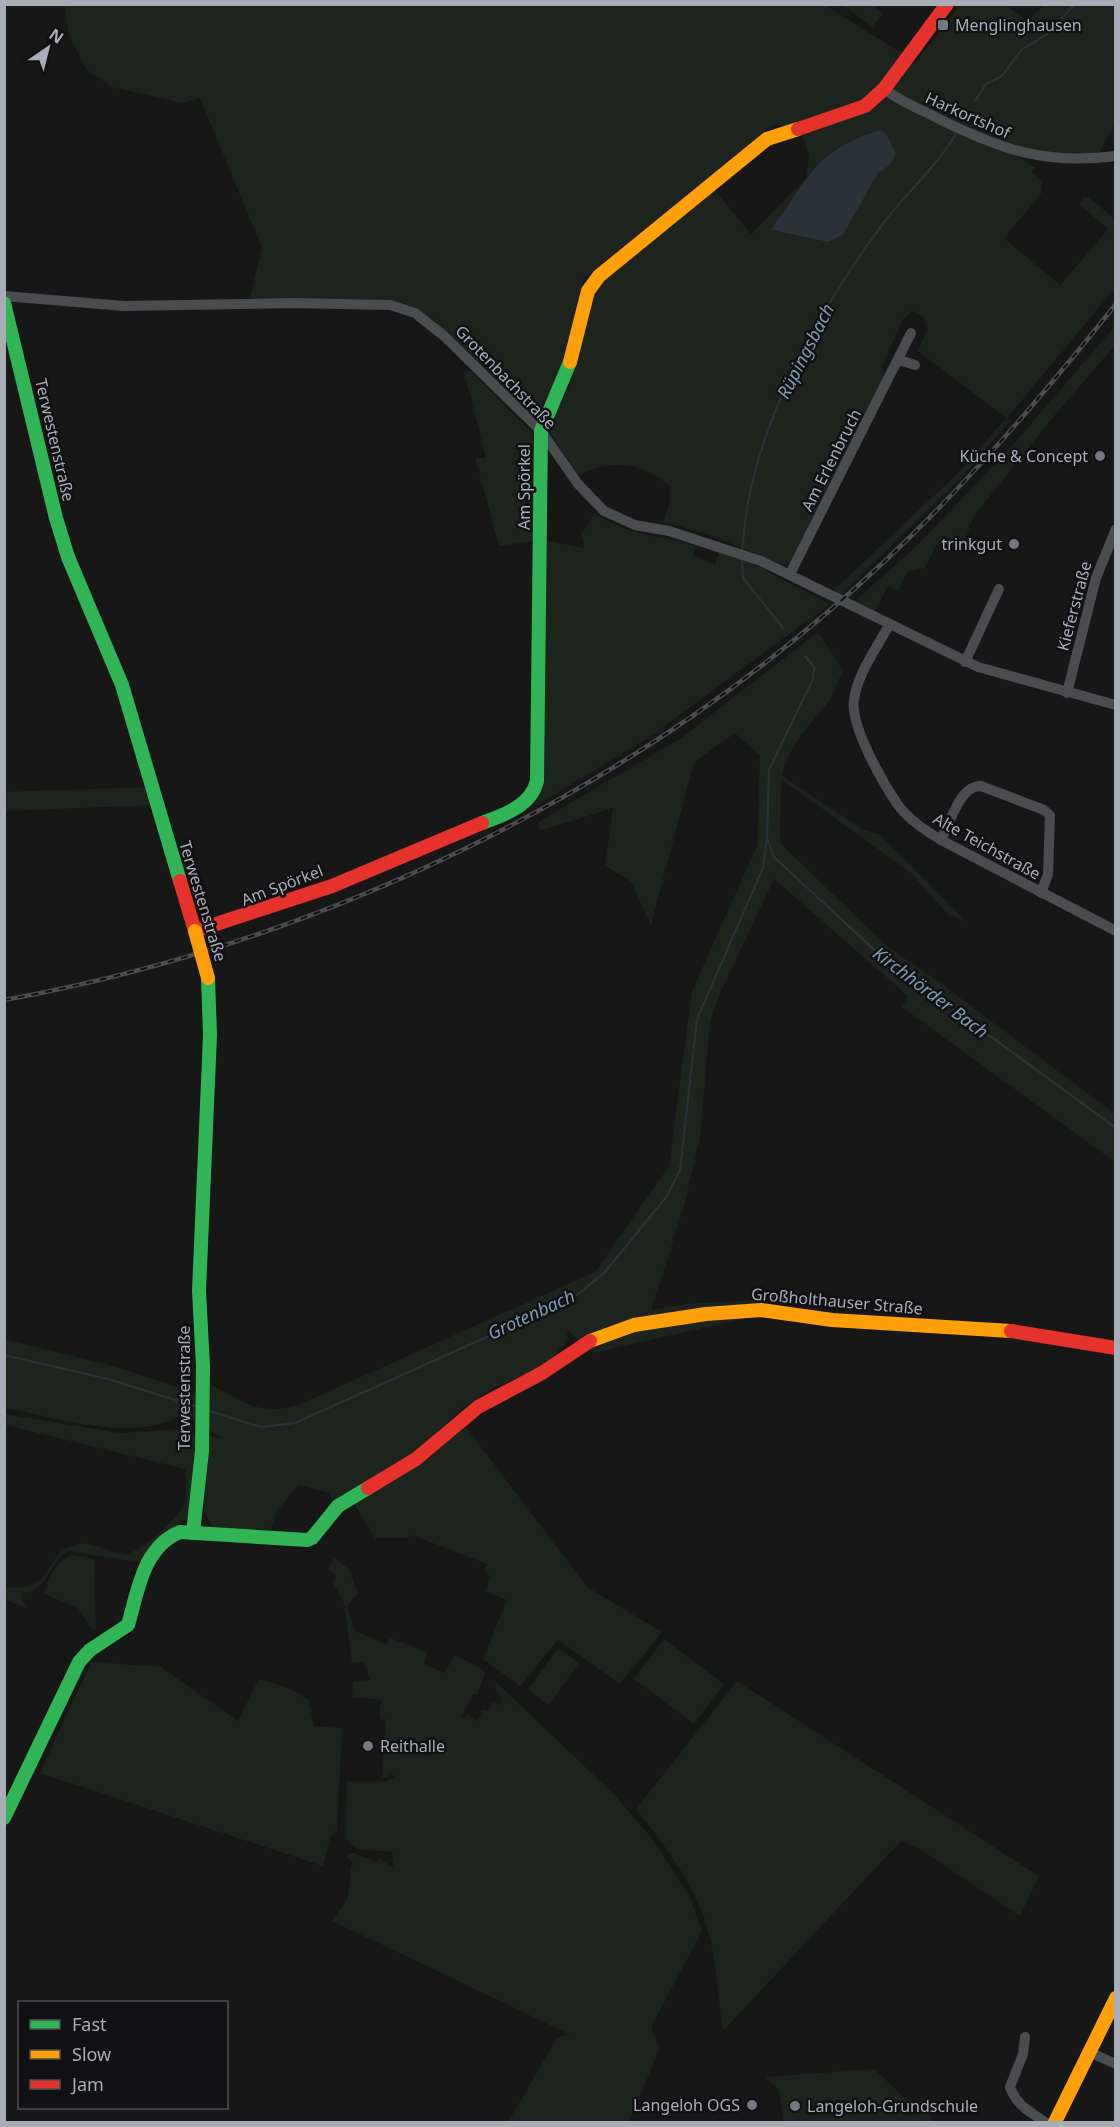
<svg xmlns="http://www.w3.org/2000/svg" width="1120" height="2127" viewBox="0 0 1120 2127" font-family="'Noto Sans',sans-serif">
<rect width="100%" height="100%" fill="#171717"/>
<g fill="#1d241e" fill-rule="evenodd">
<path d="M64 5H825L916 62 960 5H1006L1027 21 1044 5H1115V123L1098 155H1039L988 138 983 145 1014 154 1036 168 1032 171 1042 181 1041 194 1004 238 1060 285 1108 229 1080 205 1083 197 1086 199 1088 197 1115 219V288L1007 418 1010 421 961 478 841 595 833 591 957 474 1006 418 918 351 927 330 924 317 912 311 902 321 881 369 885 375 793 563 781 564 707 534 663 522 669 505 670 486C638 461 615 459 578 475L546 427C554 414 564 400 569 386 580 353 580 308 600 282L713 188 751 234 806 178 809 156 803 137 777 123 583 279C574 333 565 372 534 418L432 319 403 303 250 298 262 248 200 98 182 103 112 87 86 69 69 35ZM880 130 887 134 896 154 889 166 878 173 843 235 828 242 773 230C775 221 780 218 785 210 813 166 829 146 880 130Z"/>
<polygon points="844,5 872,5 883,13 872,27"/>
<polygon points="1115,326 1115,345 1054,416 973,517 962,551 939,540 925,568 907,572 898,591 888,586 874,613 854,602 914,548 1006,453"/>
<polygon points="471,371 533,433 533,541 499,546 475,458 486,458 464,372"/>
<path d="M595 513C625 535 661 536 696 546L693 555 715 565 719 552 765 568 768 572 830 604 647 739 535 806 543 540 584 548 581 535Z"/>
<path d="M818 632 843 670C838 680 834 695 827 704 807 727 789 745 782 776L862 829 880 835 967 922 948 915 911 873 781 779 780 843 889 948 935 979 1115 1114V1162L902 1007 908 996 774 879 721 991 710 1022 700 1138 683 1210 651 1310 686 1304 755 1300V1316L593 1353 568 1331 565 1343 552 1359 530 1373 495 1387 464 1407 417 1451 333 1502 330 1493 298 1485 276 1512 271 1530 226 1529 212 1526 204 1512 207 1436 224 1439 207 1429 212 1385C243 1402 259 1415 296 1406L595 1272 669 1166 692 991 757 846 760 756 735 733 694 762 651 925 631 882 605 865 613 808 540 831 538 822 681 738Z"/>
<polygon points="148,787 154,805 5,811 4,792"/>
<path d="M4 1339 113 1366 196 1393 195 1421 178 1417C126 1442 59 1418 5 1408Z"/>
<path d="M5 1414 119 1433 181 1429 191 1431 197 1439 188 1517 160 1540 140 1562 68 1551C49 1562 47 1594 21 1593L22 1600 28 1609 5 1600V1587C59 1592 40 1556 74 1545 90 1539 108 1553 124 1554 138 1555 178 1519 183 1506 188 1494 186 1482 185 1469L5 1425Z"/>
<polygon points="466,1427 587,1587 662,1632 620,1684 558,1640 520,1686 483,1659 507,1600 485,1591 491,1577 484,1570 487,1564 412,1535 407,1538 375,1538 354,1504 412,1469"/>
<path d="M73 1555 94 1559 96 1629H91L78 1608 44 1594C46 1580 59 1557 73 1555Z"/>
<polygon points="334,1558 349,1569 358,1594 347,1605 354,1630 387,1645 390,1638 427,1652 424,1664 445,1673 454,1655 476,1665 485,1673 477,1695 473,1694 461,1718 465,1719 466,1714 478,1721 482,1710 490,1711 492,1702 500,1705 502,1701 495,1686 497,1683 615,1795 653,1840 689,1895 702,1931 651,2027 660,2048 629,2122 508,2122 557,2038 569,2034 332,1921 348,1898 351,1867 354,1864 347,1858 347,1855 353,1853 377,1862 378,1858 393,1867 392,1852 357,1849 346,1839 347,1781 385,1782 395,1777 392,1774 388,1777 378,1778 382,1775 386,1720 380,1719 380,1705 383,1704 381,1700 352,1697 353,1682 370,1680 363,1661 352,1663 344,1603 332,1581 336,1575 328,1570"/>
<polygon points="664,1639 724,1684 694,1724 634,1679"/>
<polygon points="558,1648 579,1663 549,1705 528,1690"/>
<polygon points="91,1662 161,1667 238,1721 258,1680 263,1680 290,1689 308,1699 314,1726 342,1728 337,1830 330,1837 323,1866 40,1773"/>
<path d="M737 1681 1039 1876 1020 1916 920 1849 901 1841 723 2031C718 1999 717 1963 708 1931 696 1886 665 1845 636 1809Z"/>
<polygon points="874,2069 916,2109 927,2102 932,2122 783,2122 779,2090 765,2077"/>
</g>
<path fill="#2a3239" d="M880 130 887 134 896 154 889 166 878 173 843 235 828 242 772 230C775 221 780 218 785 210 813 166 829 146 880 130Z"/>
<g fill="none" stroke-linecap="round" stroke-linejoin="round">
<g stroke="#2a3239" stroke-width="2">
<polyline points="975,101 986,84 1002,76 1021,50 1046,35 1075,4"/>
<path d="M742 552C744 534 745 516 749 498 768 403 822 306 879 229 903 196 934 170 956 134"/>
<polyline points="742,558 743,578 783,628"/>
<polyline points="768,840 774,857 882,957 1116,1128"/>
<polyline points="4,1355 108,1379 198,1407"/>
<polyline points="206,1410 261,1427 295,1423 545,1311 577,1295 604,1273 667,1196 680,1170 697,1019 763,868 767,837 769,770 813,679 814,667 805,656"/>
</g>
<g stroke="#4b4c50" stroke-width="10">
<path d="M884 89C901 102 922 110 941 120 1002 150 1046 165 1116 156"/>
<polyline points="4,296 124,306 293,303 390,305 415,313 444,336 541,431 578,484 604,511 635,525 669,531 761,561 978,667 1116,705"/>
<polyline points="899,360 915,365"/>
<polyline points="790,574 911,333"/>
<path d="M889 625C877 648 857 674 854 700 850 726 883 783 898 805 909 820 925 830 941 840L1116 931"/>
<polyline points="965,662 999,589"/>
<polyline points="1067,693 1096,578 1116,529"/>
<path d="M941 840C950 823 960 785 981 786L1044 810 1050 815 1048 874 1041 893"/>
<path d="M1025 2037 1023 2054 1010 2087C1016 2105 1030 2112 1045 2122"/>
<polyline points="1089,2052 1116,2064"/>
</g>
<g stroke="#30b455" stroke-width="14">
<polyline points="4,303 56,518 68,557 122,685 180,881"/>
<path d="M482 823C504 815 531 806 537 781L541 431 570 362"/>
<polyline points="193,1533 202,1451 203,1366 199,1291 210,1035 208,978"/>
<path d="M4 1818 79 1662 90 1650 128 1625C138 1591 143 1547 180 1532L307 1540 312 1538 338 1506 368 1488"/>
</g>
<g stroke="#ff9f0a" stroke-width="14">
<polyline points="570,362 588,291 599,276 767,139 798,129"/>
<polyline points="590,1341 634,1325 706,1314 761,1310 832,1320 1011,1331"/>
<polyline points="1055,2122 1116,1998"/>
</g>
<g stroke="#e5322d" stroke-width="14">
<polyline points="798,129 865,106 884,89 947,4"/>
<polyline points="180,881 195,931 332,886 482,823"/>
<polyline points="1011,1331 1116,1348"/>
<polyline points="368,1488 416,1459 478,1407 542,1373 590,1341"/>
</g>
<g stroke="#4b4c4f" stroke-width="4.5">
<path id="rail" d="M4 1000C330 941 644 787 886 560 970 481 1044 394 1116 304"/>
</g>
<use href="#rail" stroke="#111113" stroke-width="2" stroke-dasharray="7" stroke-linecap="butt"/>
<polyline stroke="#ff9f0a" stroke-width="14" points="195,931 208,978"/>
</g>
<g fill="#757880" stroke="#111113" stroke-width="2">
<rect x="937" y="19" width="12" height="12" rx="3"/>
<circle cx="1100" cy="456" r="6"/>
<circle cx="1014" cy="544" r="6"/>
<circle cx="368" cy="1746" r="6"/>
<circle cx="752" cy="2105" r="6"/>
<circle cx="795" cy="2106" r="6"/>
</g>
<g text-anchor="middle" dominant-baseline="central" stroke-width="5" stroke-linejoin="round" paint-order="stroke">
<g font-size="16" fill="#a8adb8" stroke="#111113" text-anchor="start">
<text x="955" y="25">Menglinghausen</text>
<text x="1088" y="456" text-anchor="end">Küche &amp; Concept</text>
<text x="1002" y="544" text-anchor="end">trinkgut</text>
<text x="380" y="1746">Reithalle</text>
<text x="740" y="2105" text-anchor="end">Langeloh OGS</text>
<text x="807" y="2106">Langeloh-Grundschule</text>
</g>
<g font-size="16" fill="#a8adb8" stroke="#111113">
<text transform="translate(968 115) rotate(24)">Harkortshof</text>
<text transform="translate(506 377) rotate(46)">Grotenbachstraße</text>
<text transform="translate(55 440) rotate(77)">Terwestenstraße</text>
<text transform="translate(831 460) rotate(-63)">Am Erlenbruch</text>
<text transform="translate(524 487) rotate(-90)">Am Spörkel</text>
<text transform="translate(1074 606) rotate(-75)">Kieferstraße</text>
<text transform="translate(987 846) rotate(29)">Alte Teichstraße</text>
<text transform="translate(282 885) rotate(-21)">Am Spörkel</text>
<text transform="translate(203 901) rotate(73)">Terwestenstraße</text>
<text transform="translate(837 1301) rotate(5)">Großholthauser Straße</text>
<text transform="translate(184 1388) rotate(-90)">Terwestenstraße</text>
</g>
<g font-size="18" font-style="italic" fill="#7f9bb3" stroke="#111113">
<text transform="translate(805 351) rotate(-63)">Rüpingsbach</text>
<text transform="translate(931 992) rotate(37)">Kirchhörder Bach</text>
<text transform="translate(531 1314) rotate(-25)">Grotenbach</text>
</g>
</g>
<rect width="1120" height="2127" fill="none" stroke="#a8adb8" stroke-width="12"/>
<rect x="18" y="2001" width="210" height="108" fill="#111113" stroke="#4d4f55" stroke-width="1.5"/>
<rect x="30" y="2020" width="30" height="9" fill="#30b455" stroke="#4d4f55" stroke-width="1.5"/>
<text x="72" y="2031" font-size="18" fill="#a8adb8">Fast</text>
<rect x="30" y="2050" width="30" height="9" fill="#ff9f0a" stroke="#4d4f55" stroke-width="1.5"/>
<text x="72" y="2061" font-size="18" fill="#a8adb8">Slow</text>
<rect x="30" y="2080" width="30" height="9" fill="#e5322d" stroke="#4d4f55" stroke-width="1.5"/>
<text x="72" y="2091" font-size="18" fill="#a8adb8">Jam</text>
<g transform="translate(48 48) rotate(35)" stroke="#111113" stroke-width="4.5" paint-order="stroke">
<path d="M0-4.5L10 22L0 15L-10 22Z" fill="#a8adb8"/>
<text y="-9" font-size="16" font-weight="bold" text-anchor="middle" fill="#a8adb8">N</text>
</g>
</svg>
